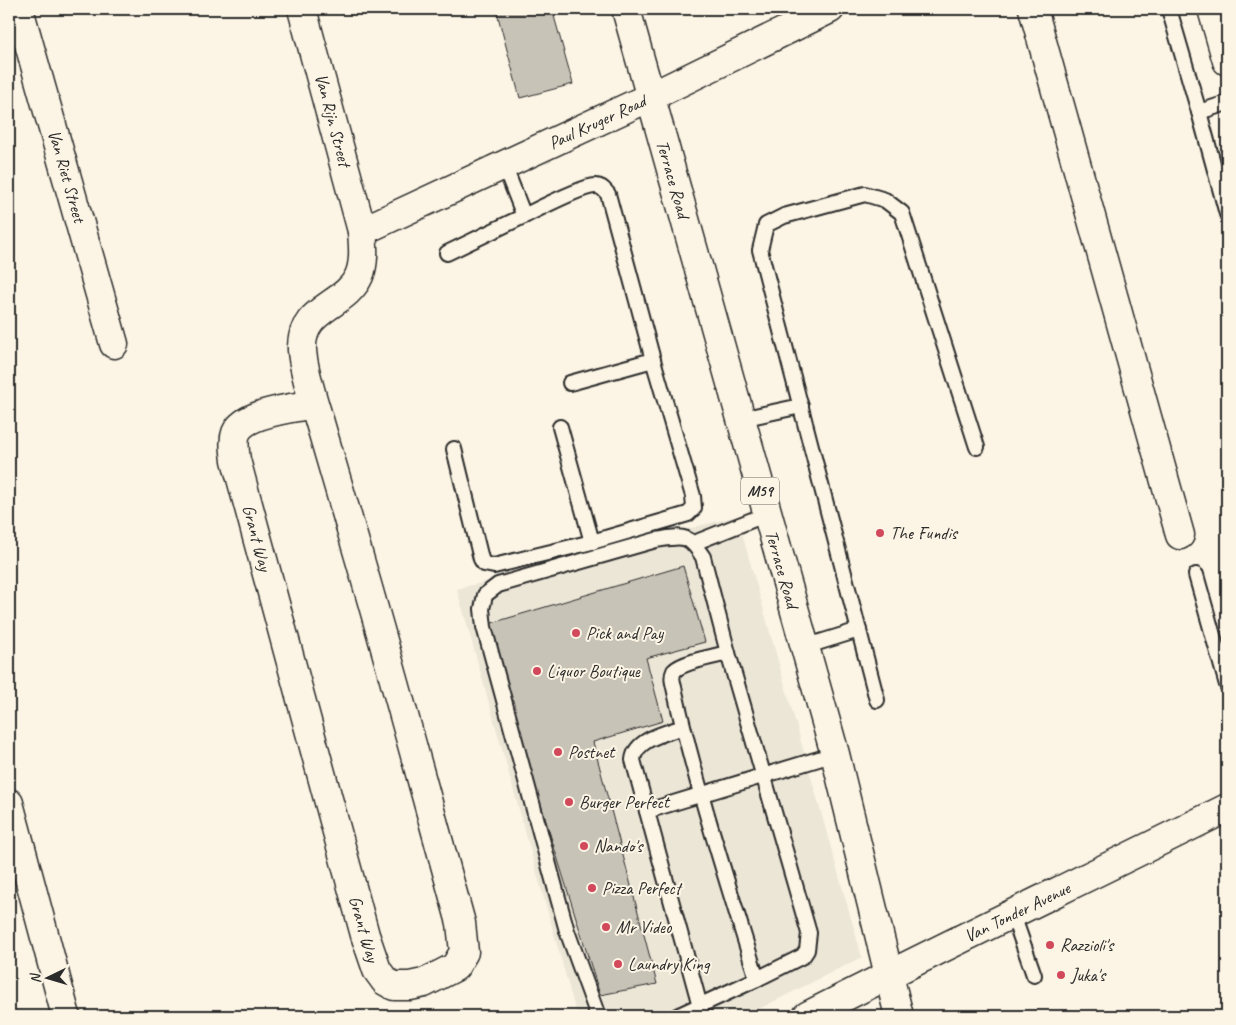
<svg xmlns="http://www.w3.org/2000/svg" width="1236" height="1025" viewBox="0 0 1236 1025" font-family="Caveat,sans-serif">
<rect width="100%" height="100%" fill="#fcf5e5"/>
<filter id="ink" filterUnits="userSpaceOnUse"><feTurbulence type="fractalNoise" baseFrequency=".02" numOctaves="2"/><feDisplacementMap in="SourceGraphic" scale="10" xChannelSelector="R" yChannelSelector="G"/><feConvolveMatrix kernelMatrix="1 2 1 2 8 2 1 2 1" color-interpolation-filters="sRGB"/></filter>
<g filter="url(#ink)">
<polygon fill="#ece6d7" points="737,516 862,957 745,1016 577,1016 457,589"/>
<g fill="#c8c3b7" stroke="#2b2b2b">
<polygon points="496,9 552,9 573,84 520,98"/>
<polygon points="683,566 705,642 646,658 663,721 593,742 657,984 600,995 485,625"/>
</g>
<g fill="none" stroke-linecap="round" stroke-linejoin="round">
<g stroke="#2b2b2b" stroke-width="18">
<g id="service">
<polyline points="1169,9 1199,112 1227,103"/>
<polyline points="1199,112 1227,214"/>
<polyline points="447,253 524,216"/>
<polyline points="570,383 653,360"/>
<polyline points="741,419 801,406"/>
<polyline points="560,427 592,542"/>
<path d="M454 449 481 559 484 564 494 566 592 542 688 514 694 508 693 496 653 360 608 194C604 190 602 186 595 186 583 186 538 209 524 216L504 165"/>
<polyline points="694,543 767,514"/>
<polyline points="1196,575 1227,685"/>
<polyline points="804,647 859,630"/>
<path d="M728 653C716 656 682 662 674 671 672 675 672 679 673 683 695 783 727 881 757 979"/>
<polyline points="877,700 760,250 766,225 784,216 865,194 885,200 902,213 977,447"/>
<path d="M683 727C666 733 635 739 633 760L700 1006"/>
<polyline points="647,811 835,754"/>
<polyline points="1013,915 1034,975"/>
<path d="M598 1016 567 931 484 627 482 609 485 595 498 585 656 540C683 536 688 533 703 557L728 653 809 933 807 950 803 956 757 979 677 1016"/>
</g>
</g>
<g stroke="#2b2b2b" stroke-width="31">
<g id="minor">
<polyline points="19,9 114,344"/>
<path d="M302 9 362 231C363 245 365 262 359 276 345 307 300 307 302 350 303 370 314 403 320 423 332 463 343 503 355 543 392 669 426 796 461 923L464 952 455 967 424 983 410 986H394L385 981 377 970 365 935 236 460C235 452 233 441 236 433 245 412 294 408 314 404"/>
<polyline points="1033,9 1180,535"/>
<polyline points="1212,9 1227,61"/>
<polyline points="362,231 650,97 830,9"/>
<polyline points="9,803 66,1016"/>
<path d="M807 1016C946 945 1087 878 1227 808"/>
</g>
</g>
<g stroke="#2b2b2b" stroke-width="31">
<polyline id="primary" points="626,9 835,754 899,1016"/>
</g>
<use href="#service" stroke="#fcf5e5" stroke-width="14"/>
<use href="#minor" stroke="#fcf5e5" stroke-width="28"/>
<use href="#primary" stroke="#fcf5e5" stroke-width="28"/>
</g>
</g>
<g fill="#d1495b" stroke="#fcf5e5" stroke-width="2">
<circle cx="880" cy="533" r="5"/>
<circle cx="576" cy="633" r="5"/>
<circle cx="537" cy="671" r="5"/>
<circle cx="558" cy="752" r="5"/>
<circle cx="569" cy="802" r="5"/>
<circle cx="584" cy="846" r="5"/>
<circle cx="592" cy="888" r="5"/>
<circle cx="606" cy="927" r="5"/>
<circle cx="1050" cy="945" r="5"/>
<circle cx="618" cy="964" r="5"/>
<circle cx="1061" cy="975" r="5"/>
</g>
<g text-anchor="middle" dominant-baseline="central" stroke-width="4" stroke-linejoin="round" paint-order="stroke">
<rect fill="#fcf5e5" stroke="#6a6863" stroke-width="1" x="741" y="477.5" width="38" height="27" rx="4"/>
<g font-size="16" font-weight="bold" fill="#2b2b2b">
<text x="760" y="491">M59</text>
</g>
<g font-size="18" fill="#2b2b2b" stroke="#fcf5e5">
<text transform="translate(333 120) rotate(75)">Van Rijn Street</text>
<text transform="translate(597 122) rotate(-25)">Paul Kruger Road</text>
<text transform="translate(67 176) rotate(74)">Van Riet Street</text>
<text transform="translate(673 179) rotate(74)">Terrace Road</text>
<text transform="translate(257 538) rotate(75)">Grant Way</text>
<text transform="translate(782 569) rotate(74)">Terrace Road</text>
<text transform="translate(1017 912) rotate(-26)">Van Tonder Avenue</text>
<text transform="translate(364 929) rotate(74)">Grant Way</text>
</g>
<g font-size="18" fill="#2b2b2b" stroke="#fcf5e5" text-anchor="start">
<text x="890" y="533">The Fundis</text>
<text x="586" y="633">Pick and Pay</text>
<text x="547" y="671">Liquor Boutique</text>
<text x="568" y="752">Postnet</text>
<text x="579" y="802">Burger Perfect</text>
<text x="594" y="846">Nando's</text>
<text x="602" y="888">Pizza Perfect</text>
<text x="616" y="927">Mr Video</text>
<text x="1060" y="945">Razzioli's</text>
<text x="628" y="964">Laundry King</text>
<text x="1071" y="975">Juka's</text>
</g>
</g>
<rect width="1236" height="1025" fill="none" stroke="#fcf5e5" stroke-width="30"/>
<rect x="15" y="15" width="1206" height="995" fill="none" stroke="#2b2b2b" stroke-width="2" filter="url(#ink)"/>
<g transform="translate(48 978) rotate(265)" stroke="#fcf5e5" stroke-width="4" paint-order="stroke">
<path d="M0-4L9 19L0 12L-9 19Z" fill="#2b2b2b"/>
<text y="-8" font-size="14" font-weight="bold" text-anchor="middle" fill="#2b2b2b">N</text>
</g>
</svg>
